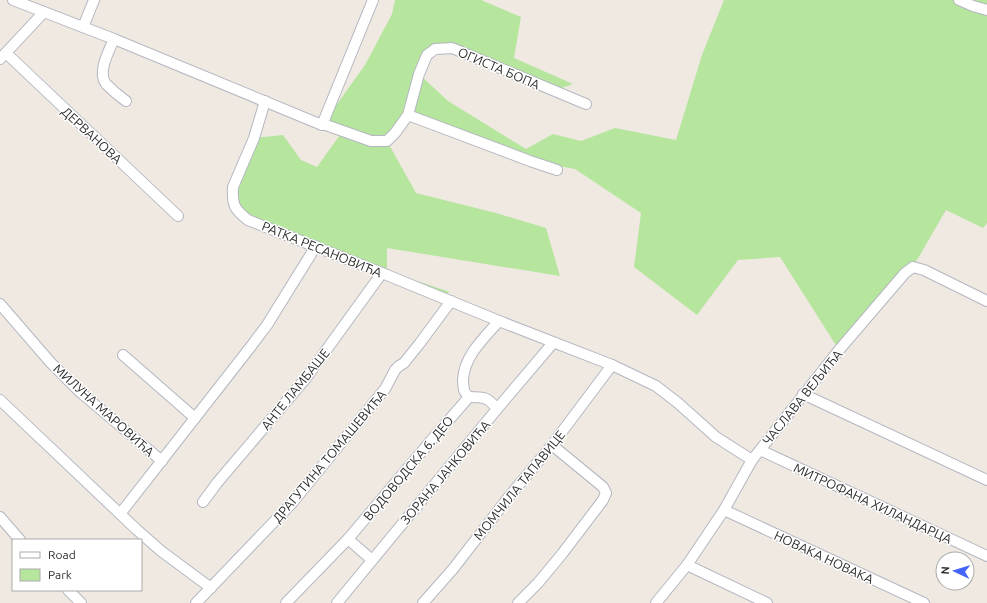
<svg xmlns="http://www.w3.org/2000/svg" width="987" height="603" viewBox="0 0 987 603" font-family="Ubuntu,sans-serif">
<rect width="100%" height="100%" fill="#efe9e1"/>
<polygon fill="#b6e59e" points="395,0 481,0 521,17 514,58 573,84 553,91 452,48 435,49 419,74 448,101 526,149 553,134 581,141 615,128 676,140 702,55 724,0 987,0 987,223 983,228 946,210 913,267 839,350 780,257 738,260 697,315 634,267 641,213 575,169 530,161 408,115 387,141 416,193 496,213 546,228 560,276 387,248 387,271 450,292 440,296 248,220 232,195 254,138 283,135 301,160 317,167 342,132 322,125 365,65 392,14"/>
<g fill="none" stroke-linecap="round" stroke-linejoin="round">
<g stroke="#b4b7c1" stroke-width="12">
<g id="street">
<polyline points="13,0 114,39 322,125 323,124 371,141 387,141 395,133 408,115 419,74 427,55 435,49 452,48 586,104"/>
<polyline points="959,0 973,6 987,10"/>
<polyline points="83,27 94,0"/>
<path d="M114 39C109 51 97 72 106 84 112 90 119 96 126 101"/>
<polyline points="6,53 178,216"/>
<polyline points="0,59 44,12"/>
<path d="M265 101 254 138 233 187C232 205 234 209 248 220L382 273 499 321 612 365 656 386 678 403 716 437 752 460"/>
<polyline points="408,115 530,161 557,170"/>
<polyline points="322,125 373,0"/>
<polyline points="0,304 51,363 80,392 162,461"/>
<polyline points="123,355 195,418"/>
<polyline points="803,394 987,480"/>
<path d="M469 397C484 397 488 397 497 409"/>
<polyline points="0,400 136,529 161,551 211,588"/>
<polyline points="760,450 987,556"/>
<polyline points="203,502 217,483 306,378 382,273"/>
<polyline points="724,510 924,603"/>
<polyline points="120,514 252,345 267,325 316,246"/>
<polyline points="0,517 20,540"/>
<polyline points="348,539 372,560"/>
<polyline points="687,565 767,603"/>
<polyline points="68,590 81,603"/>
<polyline points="196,603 292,503 385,389 395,370 399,366 404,363 420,343 451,301"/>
<path d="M286 603 348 539 434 437 469 397C467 395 464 392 464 389 463 386 463 383 463 380 464 356 484 338 499 321"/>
<polyline points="337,603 497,409 553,343"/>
<polyline points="423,603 453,569 508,498 552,445 612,365"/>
<polyline points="518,603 538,583 562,554 603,500 606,493 603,487 552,445"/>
<polyline points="656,603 687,565 724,510 752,460 760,450 839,350 905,273 913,267 924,270 987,301"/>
</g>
</g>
<use href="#street" stroke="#fff" stroke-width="10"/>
</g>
<g text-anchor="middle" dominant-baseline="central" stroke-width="3" stroke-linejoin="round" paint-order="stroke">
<g font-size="13" fill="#2e2e2e" stroke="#fff">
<text transform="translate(499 68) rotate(23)">ОГИСТА БОПА</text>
<text transform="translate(92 135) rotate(43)">ДЕРВАНОВА</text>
<text transform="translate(322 249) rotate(22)">РАТКА РЕСАНОВИЋА</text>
<text transform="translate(295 389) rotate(-51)">АНТЕ ЛАМБАШЕ</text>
<text transform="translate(802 397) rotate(-51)">ЧАСЛАВА ВЕЉИЋА</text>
<text transform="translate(104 410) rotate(42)">МИЛУНА МАРОВИЋА</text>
<text transform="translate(329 456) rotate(-50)">ДРАГУТИНА ТОМАШЕВИЋА</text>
<text transform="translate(408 468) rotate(-50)">ВОДОВОДСКА 6. ДЕО</text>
<text transform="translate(445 472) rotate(-50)">ЗОРАНА ЈАНКОВИЋА</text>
<text transform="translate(519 485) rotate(-51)">МОМЧИЛА ТАПАВИЦЕ</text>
<text transform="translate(873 503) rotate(25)">МИТРОФАНА ХИЛАНДАРЦА</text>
<text transform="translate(824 557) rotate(25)">НОВАКА НОВАКА</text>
</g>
</g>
<rect x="12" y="539" width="130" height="52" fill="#ffffff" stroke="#ababab"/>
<rect x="20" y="552" width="20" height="6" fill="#ffffff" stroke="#ababab"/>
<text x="48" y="559" font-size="12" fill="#2e2e2e">Road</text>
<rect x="20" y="569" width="20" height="12" fill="#b6e59e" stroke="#ababab"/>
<text x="48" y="579" font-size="12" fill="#2e2e2e">Park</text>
<g transform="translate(955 571) rotate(274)"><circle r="19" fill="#ffffff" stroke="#ababab"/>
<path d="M0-3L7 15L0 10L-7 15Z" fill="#4264fb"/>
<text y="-6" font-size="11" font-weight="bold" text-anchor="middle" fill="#2e2e2e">N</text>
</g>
</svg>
